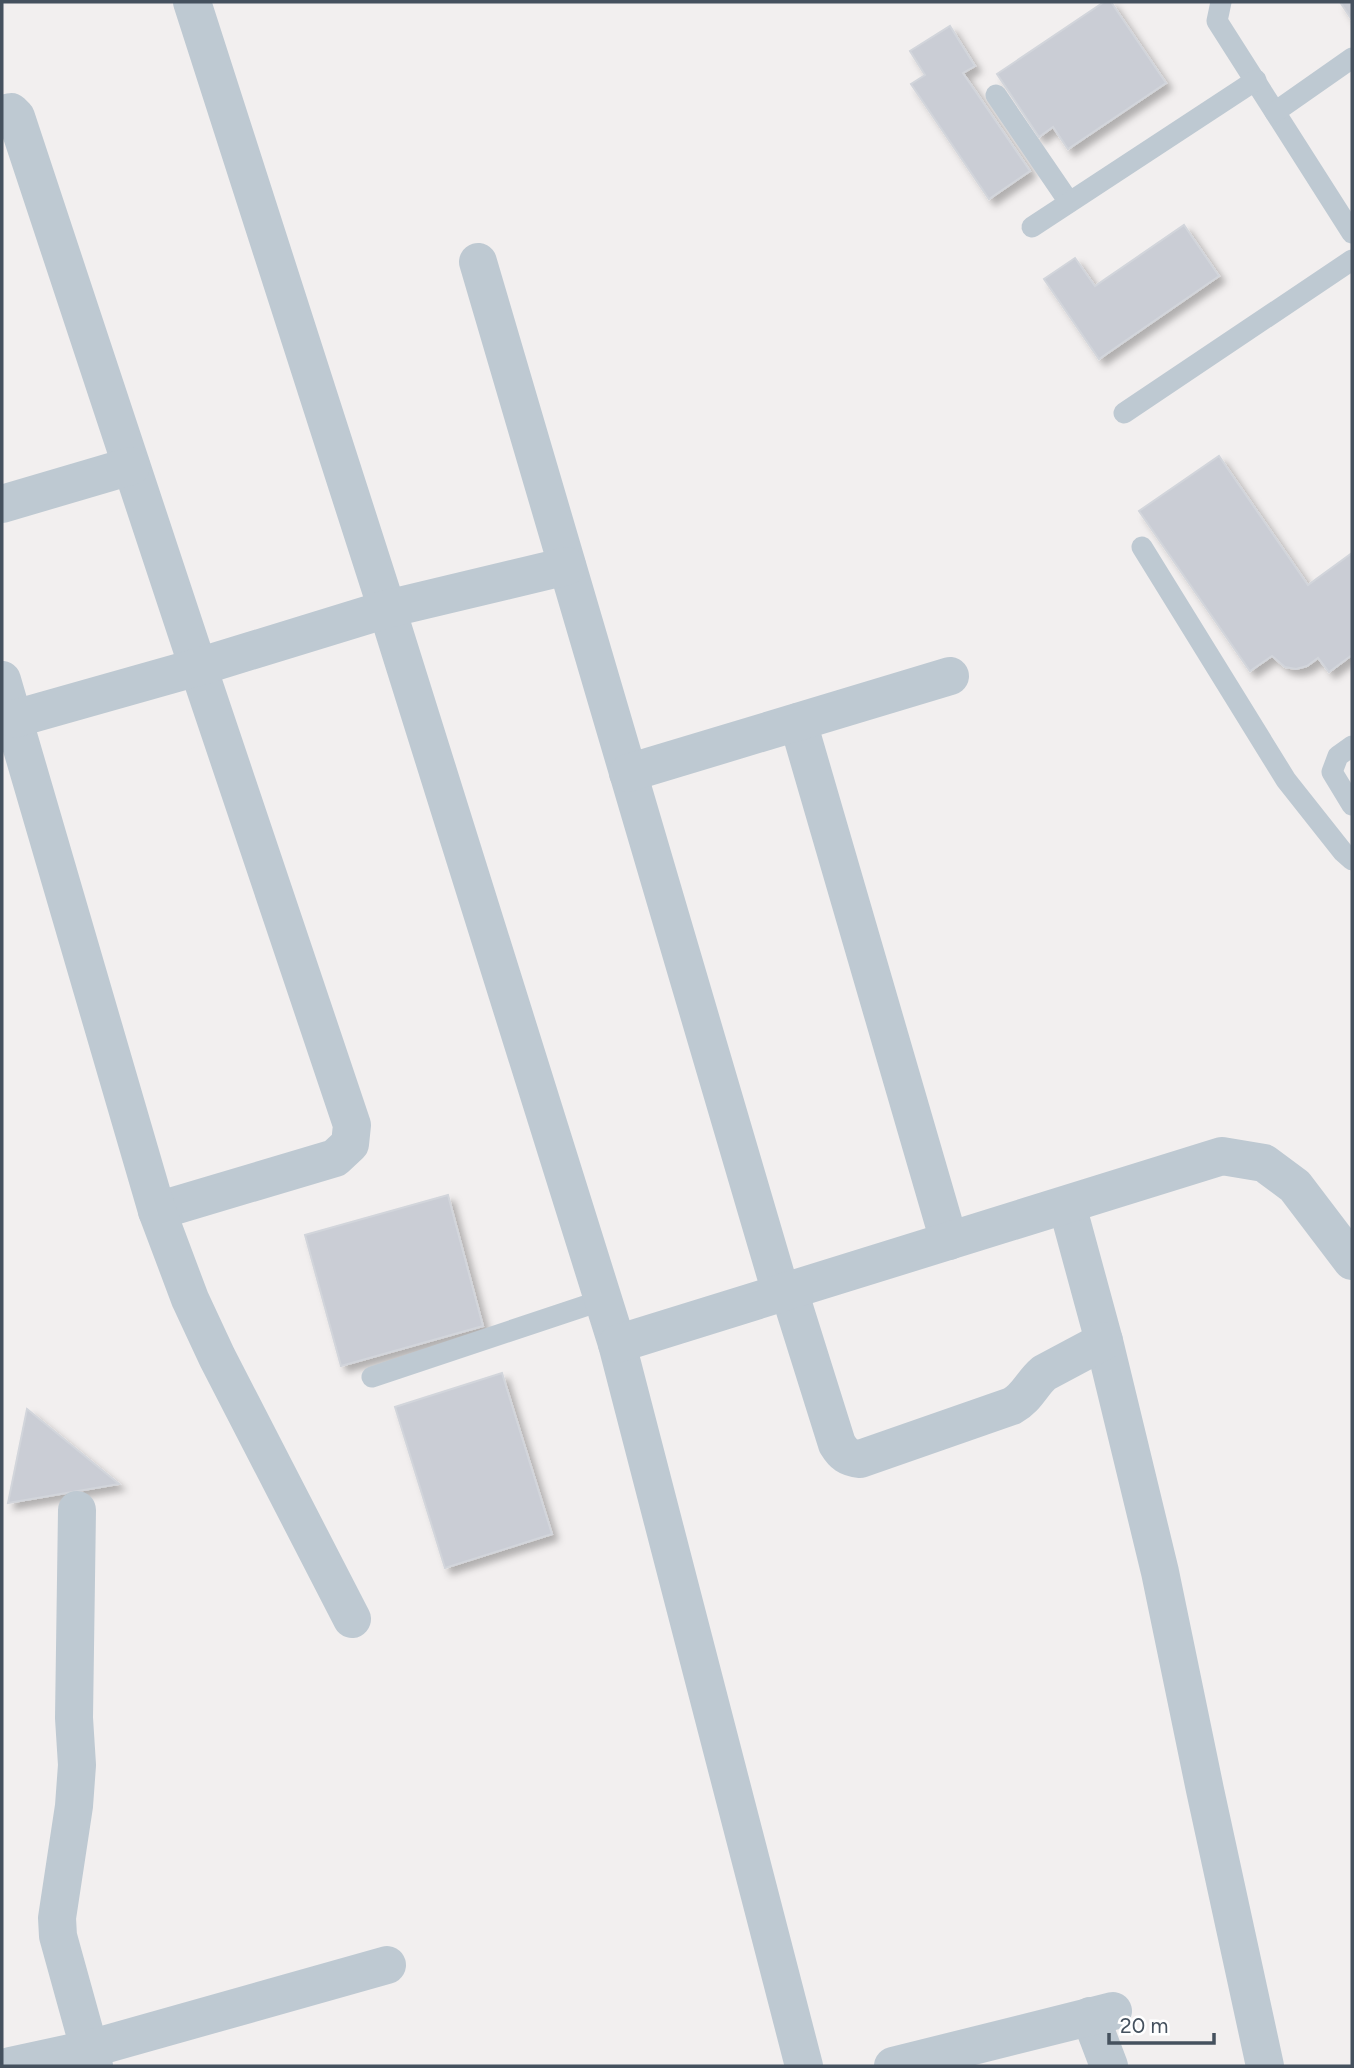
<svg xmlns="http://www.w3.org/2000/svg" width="1354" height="2068" viewBox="0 0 1354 2068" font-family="Figtree,sans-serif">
<defs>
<filter id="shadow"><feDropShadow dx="6" dy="6" stdDeviation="3.5" flood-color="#0004"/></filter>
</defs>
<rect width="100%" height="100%" fill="#f2efef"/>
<g fill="#cacdd5" stroke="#d2d5db" stroke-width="2" filter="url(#shadow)">
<polygon points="1104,2 1111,2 1166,83 1068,149 1053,127 1039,137 997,74"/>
<polygon points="1340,2 1352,2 1352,20"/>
<polygon points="950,26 975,66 963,73 1030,171 989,199 911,84 925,75 910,51"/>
<polygon points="1184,225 1219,276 1099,359 1044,279 1075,258 1095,286"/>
<polygon points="1219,456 1308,585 1352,553 1352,655 1329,672 1318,658 1307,666 1296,669 1285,667 1272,656 1250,671 1139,511"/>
<polygon points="448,1195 483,1326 341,1366 305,1235"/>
<polygon points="502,1373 552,1534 445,1568 395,1407"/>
<polygon points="27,1409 119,1484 8,1503"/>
</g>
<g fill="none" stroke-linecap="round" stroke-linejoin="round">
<g stroke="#bec9d2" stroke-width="21">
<polyline points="1221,2 1217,21 1352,233"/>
<polyline points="996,95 1069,202"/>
<polyline points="1275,112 1352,58"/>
<polyline points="1032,227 1256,80"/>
<polyline points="1124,413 1352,260"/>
<polyline points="1142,547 1286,780 1343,852 1352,860"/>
<polyline points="1352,746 1338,756 1332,772 1352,805"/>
<polyline points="372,1377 603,1300"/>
</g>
<g stroke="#bec9d2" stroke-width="38">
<polyline points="192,2 387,609 617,1344 804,2066"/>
<polyline points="2,114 11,112 16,117 198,667 352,1125 350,1144 335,1158 157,1211"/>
<polyline points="478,262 781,1293"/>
<polyline points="2,504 131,466"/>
<polyline points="2,680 157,1211 190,1299 217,1357 352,1619"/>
<polyline points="14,719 198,667 387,609 567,566"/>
<polyline points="798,722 949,1241"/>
<polyline points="628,773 950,676"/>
<polyline points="1067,1205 1104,1341 1160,1572 1205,1790 1265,2066"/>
<path d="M789 1291 837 1444C843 1454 848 1458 860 1459L1012 1406C1027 1398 1032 1383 1044 1373L1104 1341"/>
<polyline points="617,1344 1222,1156 1264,1163 1295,1186 1352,1261"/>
<polyline points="77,1510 74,1718 77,1765 74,1806 57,1918 58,1936 94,2066"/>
<polyline points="1090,2016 1109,2066"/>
<polyline points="10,2066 89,2049 387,1965"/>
<polyline points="893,2066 1113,2011"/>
</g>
</g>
<rect width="1354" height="2068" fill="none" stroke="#45515e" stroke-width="7"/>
<path d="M1109 2033v10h105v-10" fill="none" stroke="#45515e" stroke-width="3.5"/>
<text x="1120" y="2033" font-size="21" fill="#45515e" stroke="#ffffff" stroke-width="5" paint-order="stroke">20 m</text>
</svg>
